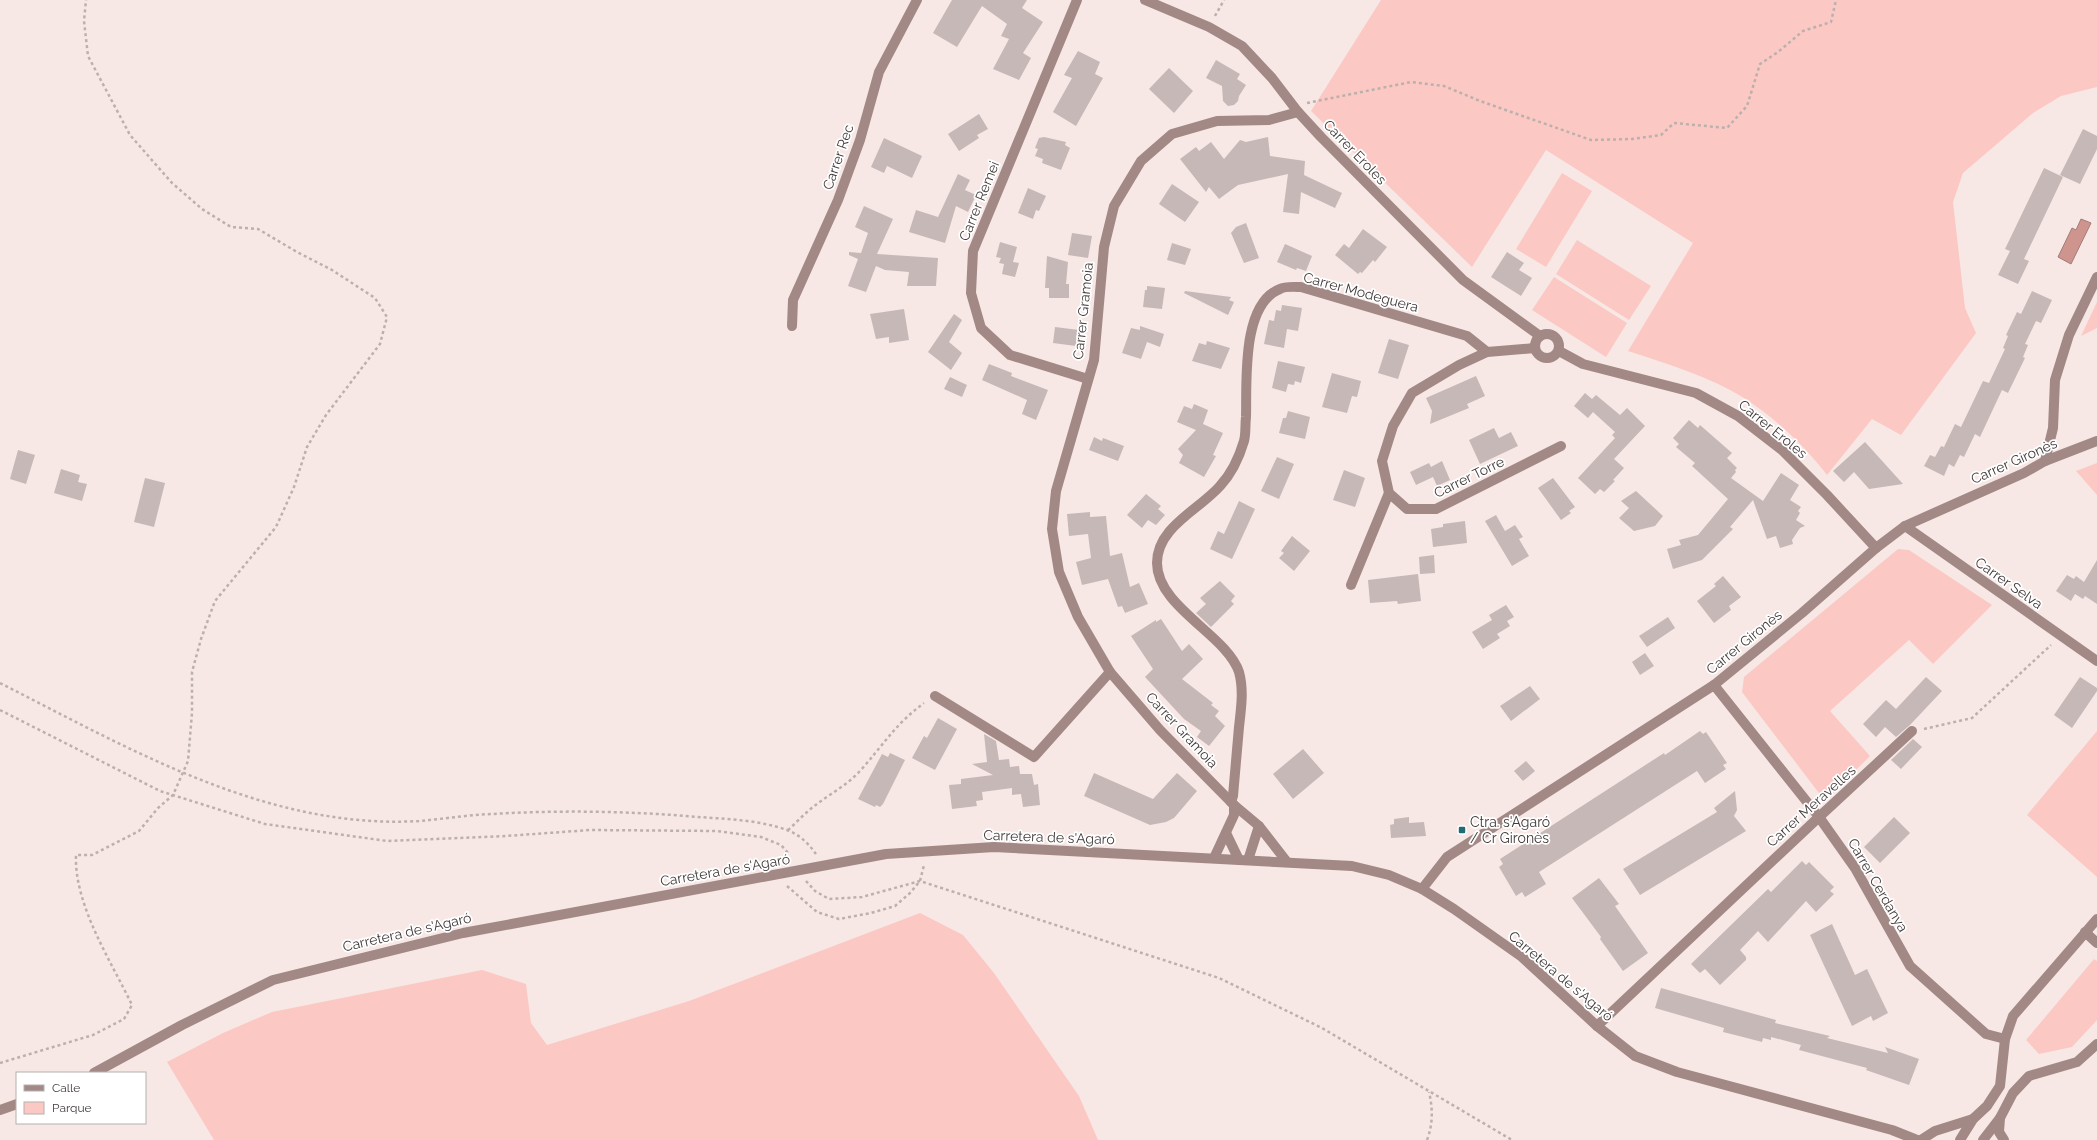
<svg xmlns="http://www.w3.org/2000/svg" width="2097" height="1140" viewBox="0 0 2097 1140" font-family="Raleway,sans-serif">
<rect width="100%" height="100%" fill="#f7e8e6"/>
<g fill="#fcc8c3">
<path d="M1381 0H2097V87L2061 96 2033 113 1963 173 1953 202 1965 308 1976 333 1901 435 1872 419 1827 475C1805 446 1775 418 1744 398 1709 376 1667 364 1628 351L1693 243 1546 150 1472 267 1311 111Z"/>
<polygon points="1562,173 1592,191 1546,267 1516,249"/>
<polygon points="1577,240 1651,286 1629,320 1556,274"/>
<polygon points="1554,277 1627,323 1606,357 1532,310"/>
<polygon points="2097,302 2097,328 2081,336"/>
<polygon points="2097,463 2097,495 2076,471"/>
<polygon points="1898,549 1909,550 1992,605 1933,664 1909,640 1830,711 1870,756 1825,801 1742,692 1744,677"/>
<polygon points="2097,731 2097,877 2027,815"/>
<polygon points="920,913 963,935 994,973 1079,1096 1098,1140 214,1140 167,1062 223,1033 272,1012 482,970 526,984 531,1023 547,1045 689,1001"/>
<polygon points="2094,959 2097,961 2097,1020 2072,1047 2039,1054 2026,1040"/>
</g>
<polygon fill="#ce958f" stroke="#a47a76" points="2081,219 2091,223 2071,264 2058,257 2072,228 2076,230"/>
<g fill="#c6b8b6">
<polygon points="952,0 1027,0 1022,8 1043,22 1023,53 1031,58 1019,80 993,69 1009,39 1001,36 1007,24 982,6 957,47 933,33"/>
<polygon points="1078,51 1100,62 1095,74 1103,78 1076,126 1053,112 1072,78 1064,75"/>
<polygon points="1216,60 1240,74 1237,79 1246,85 1239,96 1238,101 1234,105 1228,106 1223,101 1222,86 1206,78"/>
<polygon points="1169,68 1193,91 1174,113 1149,89"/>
<polygon points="979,114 988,129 977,135 979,138 959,151 948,134"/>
<polygon points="2083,129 2097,136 2097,149 2080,184 2060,175"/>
<polygon points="1044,137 1066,142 1065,145 1070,148 1061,170 1042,163 1043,159 1035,156 1038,149 1035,148 1039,138"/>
<polygon points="1268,137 1270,156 1305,161 1304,175 1342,193 1335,208 1301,192 1299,214 1283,212 1288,174 1238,185 1219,199 1209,187 1206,192 1180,159 1196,147 1199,151 1211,142 1224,159 1240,140 1246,142"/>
<polygon points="884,138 922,156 912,178 887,166 884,173 871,167"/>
<polygon points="2044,168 2063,177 2024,259 2029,261 2018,284 1998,275 2010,251 2005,249"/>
<polygon points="958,174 970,180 965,190 976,195 968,212 956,206 945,243 909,232 916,210 938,217"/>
<polygon points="1172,184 1199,202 1185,222 1159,204"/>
<polygon points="1028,188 1046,196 1039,211 1036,210 1033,219 1018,213"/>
<polygon points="864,206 893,219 877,254 938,258 936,286 907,286 909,272 885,270 876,266 866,292 848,286 858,259 849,255 849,252 861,253 868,233 855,227"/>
<polygon points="1246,223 1259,258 1244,263 1231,233 1236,227"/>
<polygon points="1363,229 1387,247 1375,262 1373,260 1362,273 1360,272 1358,274 1335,255 1344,244 1349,248"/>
<polygon points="1072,233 1092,236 1088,258 1068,255"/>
<polygon points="1000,242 1017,247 1013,262 1019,263 1015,277 1002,274 1004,264 999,263 1001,258 996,257"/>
<polygon points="1172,243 1191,249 1185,265 1167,260"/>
<polygon points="1285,244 1312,256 1306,271 1297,268 1296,270 1277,262"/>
<polygon points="1507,252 1524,263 1519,270 1532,278 1521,296 1491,277"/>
<polygon points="1047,256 1068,262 1066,284 1069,284 1069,298 1049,298 1049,288 1045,288"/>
<polygon points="1147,286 1165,288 1162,309 1143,307 1145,290 1147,290"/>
<polygon points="1185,291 1231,297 1229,300 1234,302 1228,315 1184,293"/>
<polygon points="2032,291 2052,300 2041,323 2036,321 2025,344 2028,345 2023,357 2025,358 2008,393 2002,390 1980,437 1975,434 1964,457 1960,455 1954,467 1949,464 1944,476 1924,466 1930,455 1935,457 1941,446 1944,447 1955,424 1961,427 1983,381 1989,383 2005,349 2003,348 2008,336 2006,335 2017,312 2021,314"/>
<polygon points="1282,305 1302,308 1298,331 1287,329 1284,348 1264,344 1269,320 1274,321 1276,310 1281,311"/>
<polygon points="904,309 909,340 889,343 889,337 876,339 870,314"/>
<polygon points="954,314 962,320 949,342 962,353 951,370 928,352"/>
<polygon points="1140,326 1164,334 1160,347 1147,342 1141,359 1122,353 1131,328 1140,330"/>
<polygon points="1055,327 1079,330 1076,346 1053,343"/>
<polygon points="1389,339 1409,345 1398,379 1378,373"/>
<polygon points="1207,341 1230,348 1221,369 1192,361 1199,343 1206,345"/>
<polygon points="1278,361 1305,367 1301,383 1295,381 1294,385 1288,384 1286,392 1272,388"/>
<polygon points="989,364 1012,373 1011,376 1048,390 1036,420 1022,414 1027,400 982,380"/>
<polygon points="1332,373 1361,381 1357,397 1352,396 1347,413 1322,407"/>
<polygon points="1476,376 1485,396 1467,404 1469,408 1430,424 1432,411 1426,398"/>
<polygon points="950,377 967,385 962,397 944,389"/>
<polygon points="1585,393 1592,399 1596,395 1620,415 1627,408 1645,426 1614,459 1624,468 1613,480 1615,481 1604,492 1600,489 1595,494 1578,478 1615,438 1612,435 1615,432 1593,412 1588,418 1574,406"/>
<polygon points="1194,404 1208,410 1203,424 1223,433 1213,455 1216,456 1204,477 1179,463 1183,455 1178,449 1196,430 1177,422 1184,406 1192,409"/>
<polygon points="1288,411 1310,417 1305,439 1279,433 1283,418 1286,418"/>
<polygon points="1689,420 1698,428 1700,425 1732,453 1727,458 1737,468 1735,470 1736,472 1731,478 1763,501 1781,473 1799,485 1790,500 1801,507 1798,511 1800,513 1796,520 1805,526 1800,528 1792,540 1793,544 1780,548 1776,536 1767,539 1753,500 1730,527 1733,529 1702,560 1673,569 1667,549 1681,545 1679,540 1698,535 1728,499 1692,466 1695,463 1676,447 1679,444 1673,438"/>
<polygon points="1494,428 1499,438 1511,432 1518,446 1480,464 1469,440"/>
<polygon points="1094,437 1102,441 1103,438 1124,446 1118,461 1089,450"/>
<polygon points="1865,442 1903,484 1869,489 1854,472 1844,482 1833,471"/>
<polygon points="18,450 35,455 26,484 10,479"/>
<polygon points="1277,457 1294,464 1279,499 1261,491"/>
<polygon points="1442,461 1450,480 1437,486 1433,477 1416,485 1410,472 1429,463 1431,467"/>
<polygon points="61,469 80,475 78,482 87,484 82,501 54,493"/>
<polygon points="1344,470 1365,478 1355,507 1333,500"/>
<polygon points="145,478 165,483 154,527 134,522"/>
<polygon points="1553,478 1575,507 1569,511 1571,513 1561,520 1538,488"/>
<polygon points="1636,491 1663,516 1655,526 1634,531 1619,518 1629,508 1621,501"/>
<polygon points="1146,494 1161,506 1158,509 1165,515 1156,525 1148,520 1142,528 1127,515"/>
<polygon points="1239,501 1255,509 1232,559 1210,549 1218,531 1224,534"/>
<polygon points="1090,512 1090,517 1106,516 1110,556 1122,553 1130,587 1139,583 1148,604 1125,613 1122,606 1118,607 1108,579 1082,585 1076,562 1091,558 1088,534 1069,536 1067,514"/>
<polygon points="1496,515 1505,531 1515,525 1523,537 1519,539 1529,556 1512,566 1485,521"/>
<polygon points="1465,521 1467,543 1433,547 1431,529 1443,527 1443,524"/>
<polygon points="1292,536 1310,551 1294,571 1279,558 1284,553 1281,551"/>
<polygon points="1434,555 1435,573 1420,574 1419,557"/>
<polygon points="2097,560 2097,604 2085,596 2083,599 2075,594 2071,601 2056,591 2067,575 2074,579 2076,576 2084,582"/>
<polygon points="1418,574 1421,601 1398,604 1397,601 1370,603 1368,580"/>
<polygon points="1723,576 1741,597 1729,606 1731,610 1714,623 1697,601 1716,586 1714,584"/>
<polygon points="1220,581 1235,596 1231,601 1234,604 1211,627 1196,613 1206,604 1200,598"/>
<polygon points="1506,605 1514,617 1507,621 1510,626 1497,634 1500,638 1483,649 1472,632 1492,620 1489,615"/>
<polygon points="1668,617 1675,628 1647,647 1639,636"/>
<polygon points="1161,619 1182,651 1189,644 1203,659 1182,679 1213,703 1211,705 1219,711 1215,716 1225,726 1209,746 1197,737 1201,731 1184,719 1145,677 1153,669 1131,636 1156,620 1156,622"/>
<polygon points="1645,653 1654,666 1640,675 1632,662"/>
<polygon points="1926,677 1942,691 1910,725 1896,737 1885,727 1876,737 1863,724 1886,700 1896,709"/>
<polygon points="2080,677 2097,688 2097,691 2072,728 2054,715"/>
<polygon points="1530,686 1540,699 1511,721 1500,706"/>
<polygon points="938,718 957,729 935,770 912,758 924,736 927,738"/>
<polygon points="1700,731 1703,734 1706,732 1727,763 1723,765 1726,769 1705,783 1697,771 1539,872 1546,884 1525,897 1522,892 1516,896 1499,867 1503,864 1500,859 1664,753 1665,755"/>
<polygon points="984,734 996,741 999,760 1009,759 1010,767 1019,766 1020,774 1032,774 1034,785 1038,784 1040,805 1023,807 1021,794 1012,795 1012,788 982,792 983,800 976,801 977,806 952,809 949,785 961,784 961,779 993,775 972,764 987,762"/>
<polygon points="1913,739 1922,747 1901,769 1891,760"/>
<polygon points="1303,749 1324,773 1293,799 1273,774"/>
<polygon points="890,753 905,760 883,804 880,807 876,805 875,807 858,799 882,754 888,757"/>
<polygon points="1526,761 1535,771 1523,781 1514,771"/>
<polygon points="1094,773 1153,799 1177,773 1197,791 1174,818 1166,822 1150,825 1084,796"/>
<polygon points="1735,791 1737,810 1734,816 1746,831 1640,895 1623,869 1717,812 1714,808"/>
<polygon points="1409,817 1409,823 1424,822 1426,836 1391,838 1390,825 1394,824 1394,819"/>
<polygon points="1894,817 1910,833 1880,863 1864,847"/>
<polygon points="1802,861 1806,865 1809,862 1834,887 1830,891 1834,894 1816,912 1806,901 1768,942 1758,931 1740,950 1746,957 1746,960 1720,985 1705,969 1700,973 1691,964 1768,889 1771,892"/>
<polygon points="1599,878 1619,904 1615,906 1648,953 1623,971 1600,939 1601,937 1572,898"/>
<polygon points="1832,924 1855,975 1867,969 1888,1013 1873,1021 1871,1016 1852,1026 1810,935"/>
<polygon points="1661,988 1776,1020 1775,1023 1830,1036 1827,1038 1888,1053 1885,1047 1919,1059 1909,1085 1866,1070 1867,1068 1799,1050 1801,1045 1771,1037 1771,1040 1763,1038 1762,1042 1743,1037 1723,1032 1724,1028 1655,1008"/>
</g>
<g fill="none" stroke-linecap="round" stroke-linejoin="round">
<g stroke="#bcb0af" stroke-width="2.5" stroke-dasharray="3 3" stroke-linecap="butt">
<polyline points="1215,16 1224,0"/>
<polyline points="1307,103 1411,82 1444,86 1480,101 1591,140 1632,139 1661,135 1674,123 1727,128 1747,106 1760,64 1778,52 1803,31 1831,22 1836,0"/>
<path d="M0 683C130 749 268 830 419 821 443 819 467 815 492 814 560 810 630 811 698 817 727 819 759 820 787 830 800 835 808 843 816 854"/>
<polyline points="0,710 160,791 265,824 387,841 506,836 590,830 717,831 761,837 781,845 789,854"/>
<polyline points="1924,729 1972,718 2051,645"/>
<path d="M788 830C796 823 804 814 813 807 828 795 846 786 859 772 882 747 895 724 924 703"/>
<polyline points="806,881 815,891 829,899 862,897 920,881 1219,978 1322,1028 1512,1140"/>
<polyline points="787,886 817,912 839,919 871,913 895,906 910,893 920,881 924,865"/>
<path d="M0 1063 93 1035 124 1019 132 1005C111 961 74 905 76 855H92L139 831 158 808 173 795 188 761 192 713V672L201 639 215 601 276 527 294 487 307 447 326 415 380 344 387 317 375 298 332 270 297 252 258 229 231 227 202 209 172 183 130 135 88 56 84 21 86 0"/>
<path d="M1427 1140C1433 1124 1433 1109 1429 1092"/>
</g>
<g stroke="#a38986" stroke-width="10">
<polyline points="1077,0 973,251 971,293 981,328 1010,355 1088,379"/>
<polyline points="1145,0 1209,27 1242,46 1272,78 1298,112 1321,137 1463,280 1540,336"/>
<polyline points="792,326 793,300 838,200 860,140 879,72 917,0"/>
<circle cx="1547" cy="346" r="12"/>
<polyline points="1535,348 1487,352 1459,365 1412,393 1393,426 1382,461 1389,493 1407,509 1436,509 1561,446"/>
<polyline points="1559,351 1583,364 1696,393 1738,416 1782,450 1827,495 1876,548"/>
<polyline points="2045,461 2053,428 2055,380 2069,335 2097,277"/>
<polyline points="1905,526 2097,661"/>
<polyline points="1351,585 1389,493"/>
<polyline points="1714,685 1819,817 1855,868 1910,966 1986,1034 2005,1039"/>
<polyline points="935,696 1034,757 1110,672"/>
<path d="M1231 802 1233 796C1235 773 1237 750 1239 727 1241 709 1244 690 1239 672 1227 635 1157 607 1157 563 1157 527 1199 510 1220 486 1232 473 1239 458 1244 441 1246 434 1245 425 1246 417 1247 383 1241 304 1280 289 1285 286 1295 287 1301 287L1467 336 1487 352"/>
<polyline points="1226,833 1239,860"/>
<polyline points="1214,858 1234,815 1234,805"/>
<polyline points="1248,860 1259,826"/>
<polyline points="1287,862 1259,826 1234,805 1160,730 1110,672 1078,617 1059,572 1052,529 1056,491 1094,360 1104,247 1114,206 1141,161 1172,134 1217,121 1269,120 1298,112"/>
<polyline points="1422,889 1447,857 1714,685 1802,613 1876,548 1905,526 2024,473 2045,461 2097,441"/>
<polyline points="2085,932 2097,943"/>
<polyline points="1597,1026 1819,817 1912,731"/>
<polyline points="94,1073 182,1025 273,980 463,933 886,854 994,847 1352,866 1389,875 1422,889 1454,909 1522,957 1597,1026 1635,1056 1677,1072 1892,1130 1917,1140"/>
<polyline points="0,1110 17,1104"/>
<polyline points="2000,1118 1999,1132 2004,1140"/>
<polyline points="1921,1140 1935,1131 1973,1119"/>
<polyline points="1960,1140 1973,1119 1987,1106 2000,1086 2005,1039 2013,1016 2097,919"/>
<polyline points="1983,1140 2000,1118 2013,1093 2029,1076 2077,1062 2097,1044"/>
</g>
</g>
<rect fill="#216c74" stroke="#fff" stroke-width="1.5" x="1458" y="826" width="8" height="8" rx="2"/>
<g text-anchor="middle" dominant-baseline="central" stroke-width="3.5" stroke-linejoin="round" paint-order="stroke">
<g font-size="14" fill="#413b3a" stroke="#fff">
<text transform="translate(1355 152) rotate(46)">Carrer Eroles</text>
<text transform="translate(838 157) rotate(-71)">Carrer Rec</text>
<text transform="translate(979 201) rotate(-68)">Carrer Remei</text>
<text transform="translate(1361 292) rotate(15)">Carrer Modeguera</text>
<text transform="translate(1083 311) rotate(-84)">Carrer Gramoia</text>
<text transform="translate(1773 429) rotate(39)">Carrer Eroles</text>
<text transform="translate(2014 461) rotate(-24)">Carrer Gironès</text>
<text transform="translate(1469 477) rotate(-26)">Carrer Torre</text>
<text transform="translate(2009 583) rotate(35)">Carrer Selva</text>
<text transform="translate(1744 642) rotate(-39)">Carrer Gironès</text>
<text transform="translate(1182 730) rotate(47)">Carrer Gramoia</text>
<text transform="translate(1811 806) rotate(-42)">Carrer Meravelles</text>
<text transform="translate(1049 837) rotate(2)">Carretera de s'Agaró</text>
<text transform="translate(725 870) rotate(-10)">Carretera de s'Agaró</text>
<text transform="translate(1878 885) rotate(60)">Carrer Cerdanya</text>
<text transform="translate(407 932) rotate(-13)">Carretera de s'Agaró</text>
<text transform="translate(1561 976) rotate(40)">Carretera de s'Agaró</text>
</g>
<g font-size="14" fill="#413b3a" stroke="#fff" text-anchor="start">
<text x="1470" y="822">Ctra. s'Agaró<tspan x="1470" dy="16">/ Cr Gironès</tspan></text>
</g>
</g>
<rect x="16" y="1072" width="130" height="52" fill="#ffffff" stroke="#b3b1b0"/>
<rect x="24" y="1085" width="20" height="6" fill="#a38986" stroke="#b3b1b0"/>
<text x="52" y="1092" font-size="12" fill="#413b3a">Calle</text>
<rect x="24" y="1102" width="20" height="12" fill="#fcc8c3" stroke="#b3b1b0"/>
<text x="52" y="1112" font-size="12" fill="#413b3a">Parque</text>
</svg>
